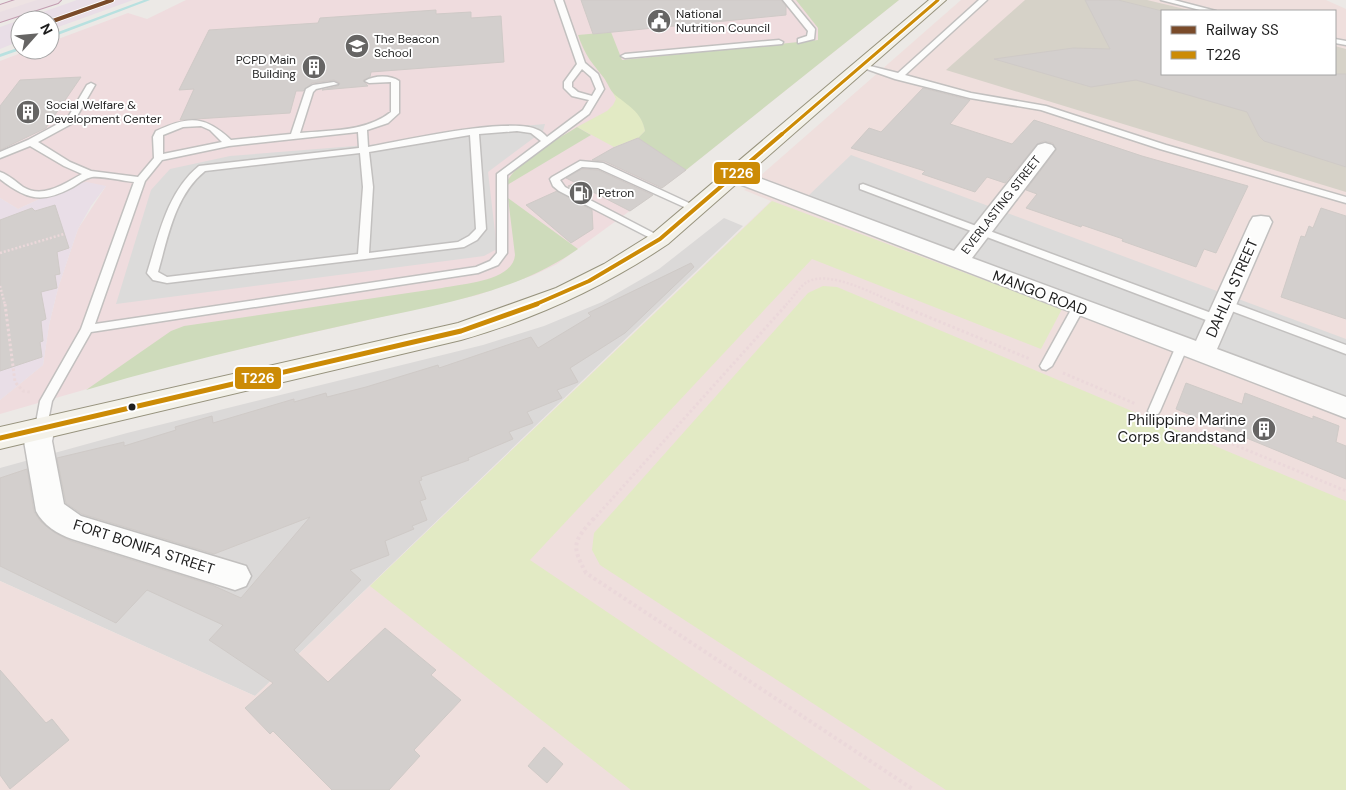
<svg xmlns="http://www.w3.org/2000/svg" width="1346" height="790" viewBox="0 0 1346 790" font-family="'DM Sans',sans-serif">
<rect width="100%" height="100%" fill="#ece9e6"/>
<polygon fill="#dbd9d8" points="724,218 743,226 255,696 0,581 0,468 127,433 483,345 544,326 602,302 659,269"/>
<polygon fill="#efdcde" points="186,0 899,0 686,170 557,264 534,275 478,295 174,364 0,414 0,400 43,365 49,325 58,288 78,229 106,186 72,184 18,209 0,198 0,61 29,50 50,50 50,42 128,13 147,19"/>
<g fill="#e9dee7">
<polygon points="77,0 133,0 50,30 50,20 20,20 20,41 0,49 0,27"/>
<polygon points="87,182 106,186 91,206 78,229 58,288 49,325 43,365 0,400 0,198 18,209 72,184"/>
</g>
<path fill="#efdfdd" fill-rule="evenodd" d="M961 0H1326L1346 9V790H0V581L255 696 771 201 744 190ZM1162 11H1335V74H1162Z"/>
<polygon fill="#d6d2c8" points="1025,0 1147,0 1193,11 1162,11 1162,74 1335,74 1335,46 1346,49 1346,192 946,70"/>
<g fill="#e2eac4">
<path d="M613 93C627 102 643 113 645 131L638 138 614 147 577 127 607 111 613 105 616 99Z"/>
<polygon points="772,201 1062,309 1041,349 812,259 530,560 871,790 631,790 370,586"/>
<polygon points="823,286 837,287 1346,501 1346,790 946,790 600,565 592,550 594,533 808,293"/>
</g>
<g fill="#cedbbb">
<path d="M796 0H899L686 170 638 138 645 131C642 112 627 105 614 94 610 90 607 82 604 78 590 60 586 57 578 35L611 32 622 60 818 40V28Z"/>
<path d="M577 127 591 135 504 187C517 159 552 143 577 127Z"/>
<path d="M508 198 578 249C511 296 428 306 350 324 261 344 173 364 86 390L171 331 184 326 442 288C463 284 513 281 515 255Z"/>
</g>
<g fill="#dcdbda">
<polygon points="545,124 543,131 488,172 497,249 484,256 116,304 151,190 170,169 230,156 380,144 434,134"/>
<polygon points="851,155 1346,339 1346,400 808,196"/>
</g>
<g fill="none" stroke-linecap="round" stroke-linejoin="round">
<g fill="#b8e1e0" fill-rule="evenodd">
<polygon points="144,0 150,0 50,38 50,35"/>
<polygon points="20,47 20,50 0,57 0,54"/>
</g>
</g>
<g fill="#d3cfcd" stroke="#cfcac7">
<polygon points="581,0 781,0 786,6 786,15 593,34"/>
<polygon points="1085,0 1118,0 1162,11 1162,74 1346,74 1346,167 1264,141 1259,136 1247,112 1136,80 1091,87 994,59 1073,48 1110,49"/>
<polygon points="436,10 436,14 471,12 471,18 501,16 504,62 371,72 370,77 363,80 368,86 322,90 338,86 340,83 334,80 312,83 303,91 296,91 290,113 180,120 194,89 179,90 209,30 318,23 320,18"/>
<polygon points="81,77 46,128 0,150 0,106 20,80"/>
<polygon points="923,88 970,100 950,124 1012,144 1034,120 1142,156 1248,186 1216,253 1204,249 1196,267 1122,241 1123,239 1082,225 1081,227 1026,208 1037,194 1026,190 1056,150 1053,143 1044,141 1037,144 1005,183 987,177 975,192 922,174 925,171 851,148 869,128 881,132"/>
<polygon points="638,138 686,170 662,188 604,161 592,160 613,148"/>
<polygon points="582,169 598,170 653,195 630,211 591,191 591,199 568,186 576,183 566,178"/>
<polygon points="557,191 592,210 593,229 571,243 526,205"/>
<polygon points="55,205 69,248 57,252 60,274 55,275 57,288 41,292 46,319 41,321 43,341 40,342 42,357 0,371 0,220 32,208 35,211"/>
<polygon points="1321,208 1346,216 1346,319 1281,297 1301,236 1305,237 1309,226 1313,228"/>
<polygon points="691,263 694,267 625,333 570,368 578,382 557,390 562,398 527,412 533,423 509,432 513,439 468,458 469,460 421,477 422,480 419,481 426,499 420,501 427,520 412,526 414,529 385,541 389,555 350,570 361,580 294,650 328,682 385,628 436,670 431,675 461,700 414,750 420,756 389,790 332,790 273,731 270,734 245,708 273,683 209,640 223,625 147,590 116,623 0,566 0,478 27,469 34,512 41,522 55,533 71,541 212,585 241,598 310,517 214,554 82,514 66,503 57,458 124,442 124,446 176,430 175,427 212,416 213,423 294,399 294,402 326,393 327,397 366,387 438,365 439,368 531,337 538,348 591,316 588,313"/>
<polygon points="1186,383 1242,404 1245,393 1313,419 1313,416 1339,426 1336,442 1346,446 1346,479 1176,409"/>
<polygon points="0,670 46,723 52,719 69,740 10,789 0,775"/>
<polygon points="544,747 563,764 547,783 528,766"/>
</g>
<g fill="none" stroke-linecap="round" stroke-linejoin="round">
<g stroke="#c2c0bf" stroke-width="3">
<g id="service">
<path d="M555 0H563L585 63 598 74 604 89 589 114 507 175V253L498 265 478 273 91 332 52 401 46 431H36L35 428 40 401 81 329 134 182C121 181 105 176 92 177 85 178 77 185 71 188 41 204 26 199 0 179V172C9 175 16 182 23 187 43 199 64 184 82 174L64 166 30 146 0 158V152L28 140 67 119 87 85 91 83 95 85 73 123 38 142 70 162 91 171 138 177 154 158 153 137 156 131C189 116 204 115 231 140L291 134 306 89 313 85 334 82 338 84 316 89 313 92 300 133C330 130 366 132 391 112V82L369 83 365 81C374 75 391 75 399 81V113L388 123 367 130 368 147C401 141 512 116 538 130 541 131 544 134 547 137L583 110 589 100 572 96 564 88V82L577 64ZM582 69 591 77 596 89 592 96 578 92 572 87V82ZM201 126 210 130 222 142 163 154V135L183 127ZM517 131 531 133 541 141 497 174V253L490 261 476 267 95 324 145 181 162 160 229 146 358 132 359 148 199 166C167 192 159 235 147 273L153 280 167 283 464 247 477 240 486 229 479 134ZM470 135 476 229 469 236 458 242 369 253 373 187 369 152ZM360 153 363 187 358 254 167 277 158 272C168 237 175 195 205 171Z"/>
<polygon points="783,0 791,0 815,29 814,39 798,43 798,39 807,36 808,31"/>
<polygon points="979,0 987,0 905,75 971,93 1046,106 1166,145 1346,197 1346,203 1160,149 1041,110 970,98 895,79 858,66 862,64 898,73"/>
<polygon points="1161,0 1174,0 1216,11 1204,11"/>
<polygon points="1335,39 1346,41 1346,45 1335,43"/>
<polygon points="779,40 783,42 782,44 625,58 621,56 625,54"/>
<polygon points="580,161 603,163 702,209 701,211 693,211 598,168 582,167 560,180 565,187 665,239 660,242 656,241 559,191 553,186 550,179 552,177"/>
<polygon points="863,184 1222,317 1224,320 1222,323 1214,323 860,189 860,185"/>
<polygon points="1225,300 1346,345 1346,354 1221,307 1219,304 1221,301"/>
<polygon points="1078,304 1084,308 1052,366 1046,370 1042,369 1040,366 1072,308"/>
<polygon points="1182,342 1188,346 1160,411 1158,414 1150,414 1148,411 1176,346"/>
</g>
</g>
<g stroke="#c2c0bf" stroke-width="3">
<g id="minor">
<polygon points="1045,143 1052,145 1055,149 972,258 1196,341 1250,222 1253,217 1261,216 1269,217 1272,222 1217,349 1346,397 1346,418 729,180 726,176 729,172 736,170 743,172 954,251 1038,145"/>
<path d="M41 418 51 421 55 428 52 441 64 504 81 516 246 566 251 576 246 586 235 590 72 539C58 534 43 525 36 511L24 441 31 421Z"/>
</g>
</g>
<g stroke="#97937e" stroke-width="2">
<path id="secondary" d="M929 0H946L668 244C604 287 535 319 461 340L0 449V427L458 323 556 288 604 264 652 234Z"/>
</g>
<g stroke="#c29cb0" stroke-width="2">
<polygon id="trunk" points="15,0 38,0 35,3 0,15 0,5"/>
</g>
<g stroke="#c29cb0" stroke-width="2">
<polygon id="motorway" points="37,0 61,0 58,3 0,22 0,12"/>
</g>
<g stroke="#ebd8da" stroke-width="2.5" stroke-dasharray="2 2" stroke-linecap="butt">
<polyline points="0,253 64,234"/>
<polyline points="0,286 5,305"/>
<path d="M786 305C792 299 800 286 807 282 831 269 877 296 900 305"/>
</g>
<g stroke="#ebd8da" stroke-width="3" stroke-dasharray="2.5 2.5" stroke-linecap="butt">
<polyline points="5,304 15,382 23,391 30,392"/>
<polyline points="897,304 1030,359"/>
<polyline points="1063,373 1136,404"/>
<polyline points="1172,419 1346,491"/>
<polyline points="593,520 787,304"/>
</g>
<path stroke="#ebd8da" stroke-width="4" stroke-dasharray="3 3" stroke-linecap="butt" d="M594 518C573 542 571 545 586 573L914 790"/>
<use href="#service" fill="#fcfcfb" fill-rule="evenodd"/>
<use href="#minor" fill="#fcfcfb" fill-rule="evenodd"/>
<use href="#secondary" fill="#f3f1e9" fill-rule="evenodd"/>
<use href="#trunk" fill="#eee3e3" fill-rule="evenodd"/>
<use href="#motorway" fill="#eadee3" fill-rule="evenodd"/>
<g stroke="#fff" stroke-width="5.5">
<polyline id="bus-1-far2" points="781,135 938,0"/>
</g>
<g stroke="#fff" stroke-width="7">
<polyline id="bus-1-far1" points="534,305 589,281 660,239 782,134"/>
</g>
<g stroke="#fff" stroke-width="9">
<polyline id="bus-1" points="0,438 461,331 537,304"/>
</g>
<use href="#bus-1-far2" stroke="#cc8b06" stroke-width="3"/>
<use href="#bus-1-far1" stroke="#cc8b06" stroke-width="4"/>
<use href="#bus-1" stroke="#cc8b06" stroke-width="5"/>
<g stroke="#fff" stroke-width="6">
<polyline id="rail-1" points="50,22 112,0"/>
</g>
<use href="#rail-1" stroke="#7a4b2a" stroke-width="4"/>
</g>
<defs>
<g id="civic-disc" transform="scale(1.25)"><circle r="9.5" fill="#666564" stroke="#fff"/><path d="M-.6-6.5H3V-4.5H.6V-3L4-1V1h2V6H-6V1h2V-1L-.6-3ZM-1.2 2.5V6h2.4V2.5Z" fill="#fff"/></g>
<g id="school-disc" transform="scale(1.25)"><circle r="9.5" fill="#666564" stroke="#fff"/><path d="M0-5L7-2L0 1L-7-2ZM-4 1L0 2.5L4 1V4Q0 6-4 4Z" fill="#fff"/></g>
<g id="building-disc" transform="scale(1.25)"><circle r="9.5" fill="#666564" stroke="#fff"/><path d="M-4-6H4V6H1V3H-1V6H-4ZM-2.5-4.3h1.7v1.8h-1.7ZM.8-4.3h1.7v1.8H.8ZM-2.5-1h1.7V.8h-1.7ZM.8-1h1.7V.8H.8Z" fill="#fff"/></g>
<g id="fuel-disc" transform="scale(1.25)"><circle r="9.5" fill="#666564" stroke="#fff"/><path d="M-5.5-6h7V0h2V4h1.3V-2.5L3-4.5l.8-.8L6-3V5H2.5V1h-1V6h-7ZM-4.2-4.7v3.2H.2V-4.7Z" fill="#fff"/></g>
</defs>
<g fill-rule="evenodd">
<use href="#civic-disc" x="659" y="21"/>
<use href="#school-disc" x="357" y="46"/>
<use href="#building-disc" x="314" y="67"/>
<use href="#building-disc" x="28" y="112"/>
<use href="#fuel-disc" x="581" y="193"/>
<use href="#building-disc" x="1264" y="429"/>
</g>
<circle fill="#1e1e1e" stroke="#fff" stroke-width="2" cx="132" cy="407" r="4.5"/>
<g text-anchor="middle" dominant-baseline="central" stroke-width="4" stroke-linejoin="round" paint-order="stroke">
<g font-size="12" fill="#1e1e1e" stroke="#fff" text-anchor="start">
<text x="676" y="14">National<tspan x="676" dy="14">Nutrition Council</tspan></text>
<text x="374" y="39">The Beacon<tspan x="374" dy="14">School</tspan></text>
<text x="296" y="60" text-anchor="end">PCPD Main<tspan x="296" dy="14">Building</tspan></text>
<text x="46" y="105">Social Welfare &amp;<tspan x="46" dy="14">Development Center</tspan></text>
<text x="598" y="193">Petron</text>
</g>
<g font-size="12" fill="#1e1e1e" stroke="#fff">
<text transform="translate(1001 205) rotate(-52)">EVERLASTING STREET</text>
</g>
<g font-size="15" fill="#1e1e1e" stroke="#fff">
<text transform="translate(1232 288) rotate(-66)">DAHLIA STREET</text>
<text transform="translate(1040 293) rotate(21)">MANGO ROAD</text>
<text transform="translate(144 547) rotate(18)">FORT BONIFA STREET</text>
</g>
<g font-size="15" fill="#1e1e1e" stroke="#fff" text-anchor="end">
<text x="1246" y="420">Philippine Marine<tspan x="1246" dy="17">Corps Grandstand</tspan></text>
</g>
</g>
<g stroke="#fff" stroke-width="2">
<rect x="713" y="161" width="48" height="24" rx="5" fill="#cc8b06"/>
<rect x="234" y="366" width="48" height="24" rx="5" fill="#cc8b06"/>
</g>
<g font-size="14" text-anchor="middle" font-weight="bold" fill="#fff">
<text x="737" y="178">T226</text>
<text x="258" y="383">T226</text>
</g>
<rect x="1161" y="10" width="175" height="65" fill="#ffffff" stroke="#a5a5a5"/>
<rect x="1171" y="26" width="25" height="8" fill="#7a4b2a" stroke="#a5a5a5"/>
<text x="1206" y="35" font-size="15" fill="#1e1e1e">Railway SS</text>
<rect x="1171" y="51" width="25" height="8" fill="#cc8b06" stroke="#a5a5a5"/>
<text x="1206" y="60" font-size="15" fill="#1e1e1e">T226</text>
<g transform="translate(35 35) rotate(63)"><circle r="24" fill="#ffffff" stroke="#a5a5a5"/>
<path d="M0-4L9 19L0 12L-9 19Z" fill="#666564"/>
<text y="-8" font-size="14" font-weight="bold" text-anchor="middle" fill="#1e1e1e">N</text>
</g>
</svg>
